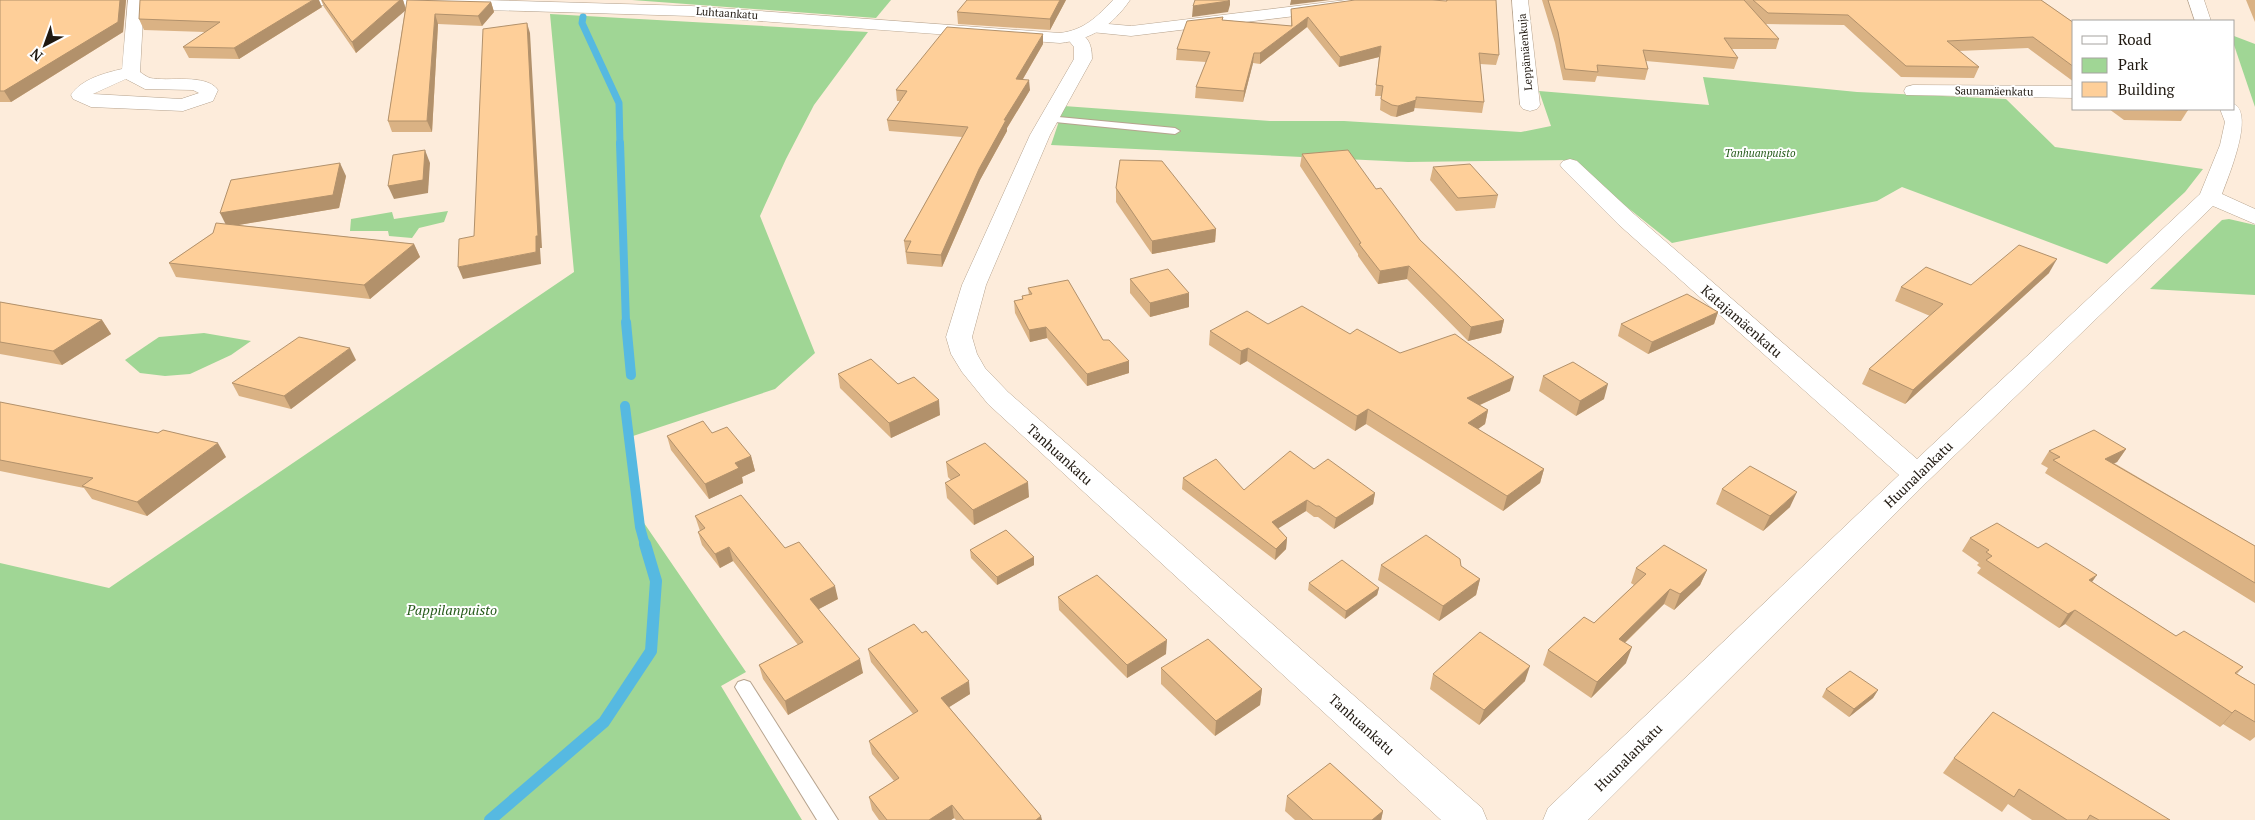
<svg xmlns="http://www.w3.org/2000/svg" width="2255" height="820" viewBox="0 0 2255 820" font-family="'PT Serif',serif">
<rect width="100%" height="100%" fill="#fdecdb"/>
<g fill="#a0d695">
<polygon points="632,0 891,0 876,18"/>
<polygon points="550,14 868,32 814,105 786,159 760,216 815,353 775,389 633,436 644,523 746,672 721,686 802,820 0,820 0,563 109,588 574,272"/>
<polygon points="2234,36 2255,44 2255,107 2234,45"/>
<polygon points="1703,77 1857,92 2006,99 2055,147 2203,169 2185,192 2107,264 1902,187 1877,201 1672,243 1598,184 1576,160 1408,162 1051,145 1064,106 1270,121 1344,121 1521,132 1551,126 1539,91 1709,105"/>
<polygon points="448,211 444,222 419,228 412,238 389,236 388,231 350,231 351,219 392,212 394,219"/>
<polygon points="2229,219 2255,225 2255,295 2150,289 2222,220"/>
<polygon points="204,333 251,341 231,355 190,374 165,376 140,373 125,360 159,337"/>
</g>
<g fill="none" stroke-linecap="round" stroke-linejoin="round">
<polyline stroke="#56b9e1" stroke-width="7" points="583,17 582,23 619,103 620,144"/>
<polyline stroke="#56b9e1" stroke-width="8" points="620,143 626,323"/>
<g stroke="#56b9e1" stroke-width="10">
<polyline points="626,322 631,375"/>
<polyline points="625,406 640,527 645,545"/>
</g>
<polyline stroke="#56b9e1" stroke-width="12" points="490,820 604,722 651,651 656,581 645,544"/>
<g stroke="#b6a38e" stroke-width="2">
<g id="service">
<polygon points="1048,116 1175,128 1180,131 1175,134 1045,121 1043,119"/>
<polygon points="744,680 750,682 838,820 817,820 738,692 735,687 738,682"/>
</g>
</g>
<g stroke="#b6a38e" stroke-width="1">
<g id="minor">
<path d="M128 0H144L140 72C143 74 147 77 150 78 168 82 206 73 218 90L213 101 183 111 91 107 73 99 71 95C81 79 105 73 122 69ZM126 79 145 89 193 90 199 93 181 99 93 94Z"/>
<polygon points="1346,0 1394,0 1392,3 1386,5 1131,36 1091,32 1088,28 1091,24 1097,23 1131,26"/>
<polygon points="1512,0 1528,0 1540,105 1537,109 1530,111 1523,109 1520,105"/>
<polygon points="2188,0 2204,0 2211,21 2195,21"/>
<path d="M1075 32C1089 35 1092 46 1092 59L1050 135 986 285 972 337 977 354 985 368 1008 392 1482 808 1487 820H1441L988 404 962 372 951 354 946 337 962 285 1030 135 1074 59V47L1066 37 1069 33Z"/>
<polygon points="1913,85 2074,86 2074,98 1906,95 1904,91 1906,87"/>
<path d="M2234 104C2255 114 2228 177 2222 194L2255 209V224L2213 206 1927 482 1588 820H1543L1548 808 1899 475 1618 224 1563 169 1560 165 1563 161 1570 159 1577 161 1634 214 1917 459 2200 194 2220 145 2225 122 2220 109H2234Z"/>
</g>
</g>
<g stroke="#b6a38e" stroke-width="1">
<path id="tertiary" d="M309 0H484L691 6 1060 33C1084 30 1097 17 1113 0H1130C1112 26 1091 40 1060 43L691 16 317 5 311 3Z"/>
</g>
<use href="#service" fill="#fff" fill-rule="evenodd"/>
<use href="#minor" fill="#fff" fill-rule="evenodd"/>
<use href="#tertiary" fill="#fff" fill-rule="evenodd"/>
</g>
<g fill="#dab284">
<polygon points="0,0 126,0 123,32 11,102 0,102"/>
<polygon points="321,0 403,0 406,9 491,2 494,12 482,26 438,24 432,132 392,132 388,121 405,10 356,53 324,7"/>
<polygon points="1066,0 1050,30 958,24 957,12"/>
<polygon points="1446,0 1496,0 1499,55 1496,65 1480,64 1484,102 1482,113 1414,108 1414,111 1396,117 1391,116 1380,110 1381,96 1375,96 1379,57 1339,67 1307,27 1260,64 1253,63 1243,102 1195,98 1196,87 1206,62 1176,60 1177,49 1223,17 1223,20 1291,26 1291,9 1446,1"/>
<polygon points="1542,0 2041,0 2074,23 2074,82 2028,48 1959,51 1979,67 1974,78 1901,77 1844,25 1766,24 1779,39 1776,49 1731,49 1738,58 1734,69 1646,61 1648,69 1645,80 1597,76 1595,82 1563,80 1555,43"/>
<polygon points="2246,0 2255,0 2255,22"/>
<polygon points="322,7 239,59 189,58 183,47 205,32 144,30 139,19"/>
<polygon points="1043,44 1023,79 1030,90 1007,128 1007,131 980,180 942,267 907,264 904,241 962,137 889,131 887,120 900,101 897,101 896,90"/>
<polygon points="2109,109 2187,109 2188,110 2181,121 2124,120"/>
<polygon points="1302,154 1376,189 1420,240 1504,320 1501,333 1468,341 1407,279 1378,284 1358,256 1358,254 1300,166"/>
<polygon points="1433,167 1498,195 1495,208 1456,211 1430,180"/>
<polygon points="346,176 339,208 238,225 414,244 420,257 370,299 176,277 169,263 213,233 225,224"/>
<polygon points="1116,188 1216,229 1215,242 1152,254 1116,202"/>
<polygon points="2049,273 1905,404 1862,384 1869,369 1930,316 1895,301 1901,287 1971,285"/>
<polygon points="1130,279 1189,307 1150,317 1130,293"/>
<polygon points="1028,288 1103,340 1129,361 1129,373 1087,386 1047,338 1030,342 1015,313 1014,301 1022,300 1022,296 1029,295"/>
<polygon points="0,302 102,320 111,334 62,365 0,354"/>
<polygon points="1718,312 1714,324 1648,354 1618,336 1621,324"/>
<polygon points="1268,324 1350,334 1400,353 1510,391 1480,405 1488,410 1485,424 1478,429 1544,469 1540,483 1503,511 1366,424 1355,431 1247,361 1240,365 1209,345 1210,331"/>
<polygon points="356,360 291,409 239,396 232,383"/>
<polygon points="838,374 898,384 940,415 891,438 840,388"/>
<polygon points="1543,376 1604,399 1576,416 1539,391"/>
<polygon points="0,402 226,457 147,516 92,499 84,488 0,471"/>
<polygon points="712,433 751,456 755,471 742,477 743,483 709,499 671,450 667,436"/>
<polygon points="2126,449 2117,462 2114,463 2255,546 2255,603 2045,473 2048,468 2041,464 2049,451"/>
<polygon points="946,462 1029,497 974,525 947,498 945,483 951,480 948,477"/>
<polygon points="1314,469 1375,493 1373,504 1334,529 1318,517 1314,517 1306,511 1278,528 1287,538 1286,549 1275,560 1182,489 1183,478 1244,490"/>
<polygon points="1722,489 1790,507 1763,531 1716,504"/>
<polygon points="695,516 785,548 838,599 819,609 863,673 788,715 763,679 759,665 798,645 733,561 720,568 702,545 698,532 700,531"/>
<polygon points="1970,538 2092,582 2176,636 2243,667 2237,674 2255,685 2255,737 2250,741 2223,724 2220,727 2065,624 2059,628 1977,573 1981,568 1977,565 1979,563 1962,551"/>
<polygon points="970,550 1034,557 1034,565 997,585 971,558"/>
<polygon points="1381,565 1461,566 1480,579 1476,595 1439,621 1378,580"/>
<polygon points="1636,568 1707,570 1700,585 1674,610 1664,604 1625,643 1626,663 1591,698 1543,665 1548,650 1594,623 1634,585 1631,583"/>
<polygon points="1309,583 1379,588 1377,595 1345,619 1308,590"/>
<polygon points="1058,597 1166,654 1127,678 1059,610"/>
<polygon points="868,649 970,694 949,707 1042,820 956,820 954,818 951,820 879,820 872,810 869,797 894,781 872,754 869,741 913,714 871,662"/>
<polygon points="1161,668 1262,689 1260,705 1215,736 1161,684"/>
<polygon points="1433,674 1525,681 1479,725 1430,689"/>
<polygon points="1826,689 1878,690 1873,698 1849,717 1822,697"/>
<polygon points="1954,758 2170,820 2032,820 2008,804 2002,812 1943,773"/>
<polygon points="1287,796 1383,811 1381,820 1295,820 1285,811"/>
</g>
<g fill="#b2916b">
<polygon points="120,0 126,0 123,32 11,102 4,91"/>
<polygon points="313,0 319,0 322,7 239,59 234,48"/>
<polygon points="400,0 403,0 406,10 356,53 352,42"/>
<polygon points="1060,0 1066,0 1050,30 1050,19"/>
<polygon points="1230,0 1230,5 1228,12 1192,17 1193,6"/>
<polygon points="1291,0 1330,0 1290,5"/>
<polygon points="491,2 494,12 482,26 478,16"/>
<polygon points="435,14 438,24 432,132 427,121"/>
<polygon points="1308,17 1307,27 1260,64 1260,53"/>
<polygon points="527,23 530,33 542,248 540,248 541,264 463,279 458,267 536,252"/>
<polygon points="1043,34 1043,44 1017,89 1016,79"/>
<polygon points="1381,46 1379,57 1339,67 1340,57"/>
<polygon points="1254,53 1253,63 1243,102 1244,91"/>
<polygon points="1029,80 1030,90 1007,128 1007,131 980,180 942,267 941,255 979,169 1004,120"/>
<polygon points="1416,100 1414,111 1396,117 1398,106"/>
<polygon points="425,150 430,163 428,193 394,199 388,186"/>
<polygon points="340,163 346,176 339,208 227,227 220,213"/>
<polygon points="1216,229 1215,242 1152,254 1152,241"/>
<polygon points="414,244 420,257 370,299 364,285"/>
<polygon points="2057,259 2049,273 1905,404 1913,390"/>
<polygon points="1409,266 1407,279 1378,284 1380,271"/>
<polygon points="1189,293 1189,307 1150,317 1150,303"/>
<polygon points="1718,312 1714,324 1648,354 1652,342"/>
<polygon points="102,320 111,334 62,365 53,351"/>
<polygon points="1504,320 1501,333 1468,341 1471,327"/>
<polygon points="1046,327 1047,338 1030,342 1029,330"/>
<polygon points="350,348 356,360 291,409 284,396"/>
<polygon points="1248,348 1247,361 1240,365 1241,351"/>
<polygon points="1129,361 1129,373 1087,386 1087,374"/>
<polygon points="1514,377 1510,391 1464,412 1467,398"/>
<polygon points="1608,384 1604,399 1576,416 1580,401"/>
<polygon points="939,400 940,415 891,438 889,423"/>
<polygon points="1368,409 1366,424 1355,431 1357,416"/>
<polygon points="1488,410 1485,424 1465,438 1468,423"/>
<polygon points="218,443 226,457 147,516 137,502"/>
<polygon points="2126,449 2117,462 2097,472 2105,459"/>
<polygon points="751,456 755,471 742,477 743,483 709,499 705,484 735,463"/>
<polygon points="1544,469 1540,483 1503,511 1507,496"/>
<polygon points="1028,482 1029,497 974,525 973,510"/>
<polygon points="1797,492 1790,507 1763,531 1770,516"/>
<polygon points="1375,493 1373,504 1334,529 1336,518"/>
<polygon points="1307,500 1306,511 1271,533 1272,522"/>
<polygon points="1287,538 1286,549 1275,560 1276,549"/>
<polygon points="729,547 733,561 720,568 715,554"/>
<polygon points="1034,557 1034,565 997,585 997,577"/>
<polygon points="1707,570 1700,585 1674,610 1680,594"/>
<polygon points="2097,575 2087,589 2089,580"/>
<polygon points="1480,579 1476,595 1439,621 1443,606"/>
<polygon points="835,586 838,599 813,612 810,599"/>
<polygon points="1379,588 1377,595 1345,619 1346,611"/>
<polygon points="1670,589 1664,604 1613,654 1619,639"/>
<polygon points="2075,610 2065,624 2059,628 2068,614"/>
<polygon points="1167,640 1166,654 1127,678 1127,665"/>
<polygon points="1632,647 1626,663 1591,698 1597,682"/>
<polygon points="860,659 863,673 788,715 785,701"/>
<polygon points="1530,666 1525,681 1479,725 1484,710"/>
<polygon points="969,681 970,694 943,711 941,698"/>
<polygon points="1262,689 1260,705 1215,736 1216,721"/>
<polygon points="1878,690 1873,698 1849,717 1854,709"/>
<polygon points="2235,710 2223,724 2220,727 2232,713"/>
<polygon points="952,805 954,818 951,820 929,820"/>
<polygon points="1383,811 1381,820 1372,820"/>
<polygon points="1041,816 1042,820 1036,820"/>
</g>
<g fill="#fecf99" stroke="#b2916b">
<polygon points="0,0 120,0 118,22 4,91 0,91"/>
<polygon points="140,0 313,0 234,48 183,47 220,22 139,19"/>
<polygon points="322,0 400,0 352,42"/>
<polygon points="407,0 491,2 478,16 435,14 427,121 388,121"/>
<polygon points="967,0 1060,0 1050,19 957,12"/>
<polygon points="1195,0 1229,0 1228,1 1193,6"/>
<polygon points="1355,0 1432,0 1447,1 1447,0 1496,0 1499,55 1479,53 1484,102 1416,97 1416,100 1398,106 1392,105 1381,99 1383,86 1376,85 1381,46 1340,57 1308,17 1260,53 1254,53 1244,91 1196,87 1210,52 1177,49 1187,21 1223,17 1222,20 1292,26 1291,9"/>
<polygon points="1548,0 1744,0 1779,39 1724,38 1738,58 1643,50 1648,69 1597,65 1598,72 1565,69 1558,32"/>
<polygon points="1753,0 2041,0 2074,23 2074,67 2033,37 1947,41 1979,67 1906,66 1848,15 1768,13"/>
<polygon points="527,23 538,236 536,236 536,252 458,267 459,239 474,236 483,29"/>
<polygon points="947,27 1043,34 1016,79 1029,80 1004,120 1006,120 979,169 941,255 906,252 911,241 904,241 968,127 887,120 907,91 896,90"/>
<polygon points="2137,109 2187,109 2188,110"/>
<polygon points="425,150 423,180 388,186 393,155"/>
<polygon points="1348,150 1376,189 1381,188 1420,240 1504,320 1471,327 1409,266 1380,271 1359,244 1361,243 1302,154"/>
<polygon points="1120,160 1162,161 1216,229 1152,241 1116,188"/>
<polygon points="340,163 333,195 220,213 231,180"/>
<polygon points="1470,164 1498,195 1458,198 1433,167"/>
<polygon points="216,223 414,244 364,285 169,263 213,233"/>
<polygon points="2019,245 2057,259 1913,390 1869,369 1943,304 1901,287 1926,267 1971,285"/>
<polygon points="1168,269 1189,293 1150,303 1130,279"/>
<polygon points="1068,280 1103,340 1109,340 1129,361 1087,374 1046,327 1029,330 1014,301 1023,299 1022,296 1032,294 1028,288"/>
<polygon points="1687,294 1718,312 1652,342 1621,324"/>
<polygon points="0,302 102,320 53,351 0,342"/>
<polygon points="1302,306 1350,334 1357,329 1400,353 1455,334 1514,377 1467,398 1488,410 1468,423 1544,469 1507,496 1368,409 1357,416 1248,348 1241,351 1210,331 1247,311 1268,324"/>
<polygon points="299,337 350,348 284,396 232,383"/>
<polygon points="871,359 898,384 914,377 939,400 889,423 838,374"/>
<polygon points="1573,362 1608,384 1580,401 1543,376"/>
<polygon points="0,402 158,433 163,430 218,443 137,502 82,486 93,478 0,460"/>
<polygon points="703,421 712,433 727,427 751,456 735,463 739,468 705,484 667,436"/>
<polygon points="2094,430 2126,449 2105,459 2255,546 2255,583 2053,460 2060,457 2049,451"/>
<polygon points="985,443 1028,482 973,510 945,483 960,475 946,462"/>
<polygon points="1290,451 1314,469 1328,459 1375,493 1336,518 1319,506 1316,506 1307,500 1272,522 1287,538 1276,549 1183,478 1216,459 1244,490"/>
<polygon points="1750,466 1797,492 1770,516 1722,489"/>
<polygon points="741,495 785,548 799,542 835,586 810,599 860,659 785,701 759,665 803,642 729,547 715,554 698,532 705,528 695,516"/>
<polygon points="1997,523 2038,548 2046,543 2097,575 2089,580 2112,595 2176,636 2184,631 2243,667 2235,673 2255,685 2255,722 2235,710 2232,713 2075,610 2068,614 1986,560 1992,556 1986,552 1989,550 1970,538"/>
<polygon points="1006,530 1034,557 997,577 970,550"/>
<polygon points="1426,535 1460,559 1461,566 1480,579 1443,606 1381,565"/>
<polygon points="1664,545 1707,570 1680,594 1670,589 1619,639 1632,647 1597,682 1548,650 1584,617 1594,623 1646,574 1636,568"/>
<polygon points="1342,560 1379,588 1346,611 1309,583"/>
<polygon points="1097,575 1167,640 1127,665 1058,597"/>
<polygon points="914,624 922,633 926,631 969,681 941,698 1041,816 1036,820 964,820 952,805 929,820 887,820 869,797 899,778 869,741 918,711 868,649"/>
<polygon points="1480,632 1530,666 1484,710 1433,674"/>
<polygon points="1208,639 1262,689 1216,721 1161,668"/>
<polygon points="1850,671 1878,690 1854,709 1826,689"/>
<polygon points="1993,712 2170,820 2099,820 2090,815 2087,820 2067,820 2019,789 2014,797 1954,758"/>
<polygon points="1330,763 1383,811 1372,820 1313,820 1287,796"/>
</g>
<g text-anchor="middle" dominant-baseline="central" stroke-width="4" stroke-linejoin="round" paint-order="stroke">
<g font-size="11" fill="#201911" stroke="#fff">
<text transform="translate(727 13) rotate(4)">Luhtaankatu</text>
<text transform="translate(1525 52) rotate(-95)">Leppämäenkuja</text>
<text transform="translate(1994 91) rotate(1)">Saunamäenkatu</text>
</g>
<g font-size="11" font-style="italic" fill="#265b1a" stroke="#fff">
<text x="1760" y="153">Tanhuanpuisto</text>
</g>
<g font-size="14" fill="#201911" stroke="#fff">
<text transform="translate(1742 321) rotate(41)">Katajamäenkatu</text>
<text transform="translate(1060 454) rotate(42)">Tanhuankatu</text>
<text transform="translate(1918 474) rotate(-44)">Huunalankatu</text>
<text transform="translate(1362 724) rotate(42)">Tanhuankatu</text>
<text transform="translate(1628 757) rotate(-45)">Huunalankatu</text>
</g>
<g font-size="14" font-style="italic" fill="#265b1a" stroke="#fff">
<text x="452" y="609">Pappilanpuisto</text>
</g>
</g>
<rect x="2072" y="20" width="162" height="90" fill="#ffffff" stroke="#a6a3a0"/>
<rect x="2082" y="36" width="25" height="8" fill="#ffffff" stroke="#a6a3a0"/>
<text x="2118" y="45" font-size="15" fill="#201911">Road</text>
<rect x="2082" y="58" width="25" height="15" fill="#a0d695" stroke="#a6a3a0"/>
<text x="2118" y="70" font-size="15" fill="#201911">Park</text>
<rect x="2082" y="82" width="25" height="15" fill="#fecf99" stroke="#a6a3a0"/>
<text x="2118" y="95" font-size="15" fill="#201911">Building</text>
<g transform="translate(45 45) rotate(221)" stroke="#ffffff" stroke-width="4" paint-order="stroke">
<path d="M0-4L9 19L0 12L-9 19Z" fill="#201911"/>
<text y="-8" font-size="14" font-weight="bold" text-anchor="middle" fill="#201911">N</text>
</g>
</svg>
